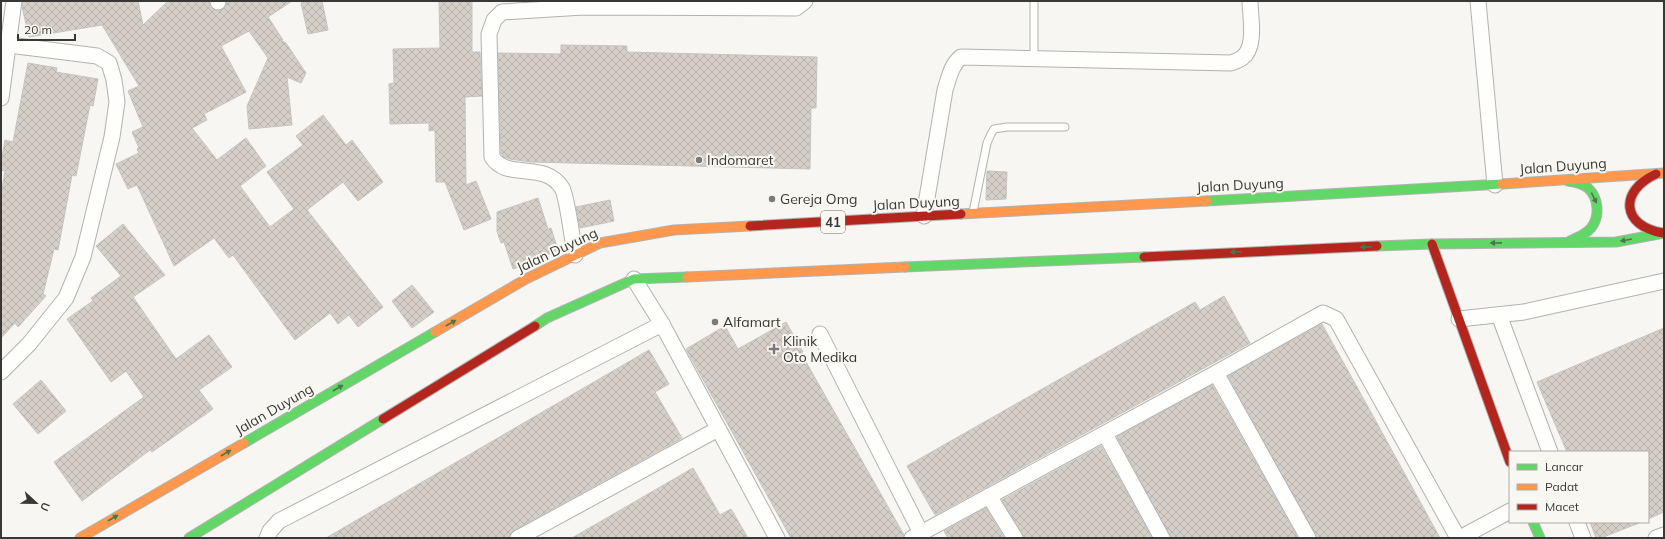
<svg xmlns="http://www.w3.org/2000/svg" width="1665" height="539" viewBox="0 0 1665 539" font-family="Mulish,sans-serif">
<defs>
<pattern id="building-cross-hatch" width="8" height="8" patternUnits="userSpaceOnUse"><rect width="8" height="8" fill="#d5cfc7"/><path d="M0 0l8 8M0 8l8-8" fill="none" stroke="#b8b2ac"/></pattern>
</defs>
<rect width="100%" height="100%" fill="#f7f6f3"/>
<g fill="url(#building-cross-hatch)" stroke="#c5c4c2">
<polygon points="23,1 138,1 143,25 168,1 209,1 210,7 218,11 226,7 227,1 292,1 268,17 283,40 280,40 286,43 306,73 301,83 287,77 292,125 249,129 247,106 268,58 249,31 221,46 246,92 204,114 207,120 192,128 217,160 246,138 266,166 240,186 270,227 294,209 267,172 303,145 296,136 323,115 346,145 352,140 383,182 358,201 343,182 307,210 383,307 358,327 349,315 338,324 330,313 295,340 233,255 229,258 214,238 174,266 137,185 128,189 116,164 139,153 137,149 139,148 132,132 143,127 128,91 139,86 102,25 29,37 22,7"/>
<polygon points="310,1 322,1 328,30 308,34 301,3"/>
<polygon points="439,1 472,1 472,52 480,52 482,96 465,97 466,185 476,181 491,219 464,230 445,182 436,182 435,130 429,131 429,123 390,124 389,84 394,83 393,49 440,48"/>
<polygon points="561,45 627,46 627,52 817,57 816,108 811,108 810,169 530,162 510,159 504,157 501,153 498,53 561,54"/>
<polygon points="28,63 57,68 56,72 98,79 93,106 90,105 76,176 72,175 58,250 54,249 43,294 46,296 18,327 15,323 1,338 1,195 5,171 1,170 1,162 5,140 13,142"/>
<polygon points="987,171 1007,172 1006,199 986,200"/>
<polygon points="538,198 548,229 551,228 558,250 532,262 513,269 504,242 501,243 497,231 497,212"/>
<polygon points="610,200 614,221 580,228 576,207"/>
<polygon points="123,224 165,275 133,297 176,359 209,335 232,367 199,390 213,409 152,452 150,450 82,501 54,462 144,397 126,371 111,382 67,319 93,301 91,298 121,276 96,246"/>
<polygon points="412,285 434,312 412,328 392,301"/>
<polygon points="1224,296 1250,343 935,515 907,466 1195,302 1200,310"/>
<polygon points="786,322 803,352 801,353 904,535 903,538 791,538 686,349 725,326 738,349"/>
<polygon points="1322,324 1373,416 1440,538 1317,538 1228,376"/>
<polygon points="1664,328 1664,512 1648,519 1648,452 1567,452 1537,382"/>
<polygon points="649,350 669,384 655,392 682,438 514,530 509,538 326,538"/>
<polygon points="41,380 66,411 38,434 13,404"/>
<polygon points="1212,385 1298,538 1171,538 1117,437"/>
<polygon points="1101,446 1152,538 1024,538 1002,500"/>
<polygon points="693,468 720,515 731,509 748,538 572,538"/>
<polygon points="986,508 1004,538 948,538 944,531"/>
<polygon points="1590,522 1639,522 1639,523 1601,538 1596,538"/>
</g>
<g fill="none" stroke-linecap="round" stroke-linejoin="round">
<g stroke="#b2b2b0" stroke-width="9">
<g id="lane">
<polyline points="1034,1 1034,59"/>
<polyline points="973,212 987,143 991,134 994,129 1007,127 1065,127"/>
</g>
</g>
<g stroke="#b2b2b0" stroke-width="17">
<g id="street">
<polyline points="218,1 218,2"/>
<polyline points="1478,1 1495,185"/>
<polyline points="1,98 14,1"/>
<path d="M924 216 945 90C949 78 951 65 961 57L1231 63C1234 62 1239 60 1242 58 1257 47 1250 17 1250 1"/>
<path d="M575 255C573 243 567 196 562 188 545 160 507 181 492 157L489 34 494 20 502 12 583 7 796 8 805 1"/>
<polyline points="634,279 662,324 777,538"/>
<polyline points="1499,315 1550,452"/>
<polyline points="1459,319 1524,312 1664,281"/>
<polyline points="820,334 921,533"/>
<polyline points="1,372 29,344 66,298 83,257 112,137 117,102 114,80 109,63 97,56 9,45"/>
<polyline points="1216,373 1308,538"/>
<polyline points="1105,434 1162,538"/>
<polyline points="989,496 1015,538"/>
<polyline points="1577,522 1583,538"/>
<polyline points="267,538 270,531 279,521 662,324"/>
<polyline points="518,538 718,429"/>
<polyline points="912,538 1216,373 1323,313 1336,319 1458,538"/>
<polyline points="1460,538 1510,511"/>
<polyline points="1656,538 1664,535"/>
</g>
</g>
<g stroke="#b2b2b0" stroke-width="11">
<g id="fast">
<path d="M1568 181C1575 182 1582 183 1588 188 1599 198 1600 217 1591 228 1585 235 1578 237 1570 241"/>
<polyline points="1207,201 1502,184"/>
<polyline points="1377,246 1432,244 1616,242 1664,233"/>
<polyline points="905,267 1144,257"/>
<polyline points="535,326 547,318 634,279 687,277"/>
<polyline points="244,443 435,332"/>
<polyline points="1533,522 1540,538"/>
<polyline points="189,538 383,419"/>
</g>
</g>
<g stroke="#b2b2b0" stroke-width="11">
<g id="slow">
<polyline points="1502,184 1664,173"/>
<polyline points="961,214 1207,201"/>
<polyline points="687,277 905,267"/>
<polyline points="435,332 526,279 600,243 674,230 750,226"/>
<polyline points="80,538 244,443"/>
</g>
</g>
<g stroke="#b2b2b0" stroke-width="11">
<g id="jam">
<path d="M1656 174C1619 191 1621 226 1663 233"/>
<polyline points="750,226 961,214"/>
<polyline points="1432,244 1510,462"/>
<polyline points="1144,257 1377,246"/>
<polyline points="383,419 535,326"/>
</g>
</g>
<use href="#lane" stroke="#fefefd" stroke-width="7"/>
<use href="#street" stroke="#fefefd" stroke-width="15"/>
<use href="#fast" stroke="#63d668" stroke-width="9"/>
<use href="#slow" stroke="#ff974d" stroke-width="9"/>
<use href="#jam" stroke="#b3261e" stroke-width="9"/>
</g>
<defs><path id="oneway-solid" d="M-6-.8H1V-3.2L6.5 0L1 3.2V.8H-6Z"/></defs>
<g fill="#4a774a">
<use href="#oneway-solid" transform="translate(1594 198) rotate(64)"/>
<use href="#oneway-solid" transform="translate(1626 240) rotate(170)"/>
<use href="#oneway-solid" transform="translate(1496 243) rotate(179)"/>
<use href="#oneway-solid" transform="translate(1366 247) rotate(178)"/>
<use href="#oneway-solid" transform="translate(1236 252) rotate(178)"/>
<use href="#oneway-solid" transform="translate(451 323) rotate(-30)"/>
<use href="#oneway-solid" transform="translate(338 388) rotate(-30)"/>
<use href="#oneway-solid" transform="translate(226 453) rotate(-30)"/>
<use href="#oneway-solid" transform="translate(113 518) rotate(-30)"/>
</g>
<g fill="#7c7a78" stroke="#f8f7f2" stroke-width="1.5">
<circle cx="699" cy="160" r="4"/>
<circle cx="772" cy="199" r="4"/>
<circle cx="715" cy="322" r="4"/>
<path d="M772 343h4v4h4v4h-4v4h-4v-4h-4v-4h4z"/>
</g>
<g text-anchor="middle" dominant-baseline="central" stroke-width="4" stroke-linejoin="round" paint-order="stroke">
<rect fill="#f8f7f2" stroke="#72716e" stroke-width="1" x="821" y="211" width="24" height="22" rx="3"/>
<g font-size="13" font-weight="bold" fill="#393836">
<text x="833" y="222">41</text>
</g>
<g font-size="14" fill="#393836" stroke="#f8f7f2" text-anchor="start">
<text x="707" y="160">Indomaret</text>
<text x="780" y="199">Gereja Omg</text>
<text x="723" y="322">Alfamart</text>
<text x="783" y="341">Klinik<tspan x="783" dy="16">Oto Medika</tspan></text>
</g>
<g font-size="14" fill="#393836" stroke="#f8f7f2">
<text transform="translate(1563 166) rotate(-4)">Jalan Duyung</text>
<text transform="translate(1240 185) rotate(-3)">Jalan Duyung</text>
<text transform="translate(916 203) rotate(-3)">Jalan Duyung</text>
<text transform="translate(557 250) rotate(-25)">Jalan Duyung</text>
<text transform="translate(274 409) rotate(-30)">Jalan Duyung</text>
</g>
</g>
<rect width="1665" height="539" fill="none" stroke="#393836" stroke-width="4"/>
<rect x="1509" y="451" width="140" height="72" fill="#f8f7f2" stroke="#acaba7"/>
<rect x="1517" y="464" width="20" height="6" fill="#63d668" stroke="#acaba7"/>
<text x="1545" y="471" font-size="12" fill="#393836">Lancar</text>
<rect x="1517" y="484" width="20" height="6" fill="#ff974d" stroke="#acaba7"/>
<text x="1545" y="491" font-size="12" fill="#393836">Padat</text>
<rect x="1517" y="504" width="20" height="6" fill="#b3261e" stroke="#acaba7"/>
<text x="1545" y="511" font-size="12" fill="#393836">Macet</text>
<g transform="translate(36 503) rotate(112)" stroke="#f8f7f2" stroke-width="3" paint-order="stroke">
<path d="M0-3L7 15L0 10L-7 15Z" fill="#393836"/>
<text y="-6" font-size="11" font-weight="bold" text-anchor="middle" fill="#393836">U</text>
</g>
<path d="M18 34v6h57v-6" fill="none" stroke="#393836" stroke-width="2"/>
<text x="24" y="34" font-size="12" fill="#393836" stroke="#f8f7f2" stroke-width="3" paint-order="stroke">20 m</text>
</svg>
